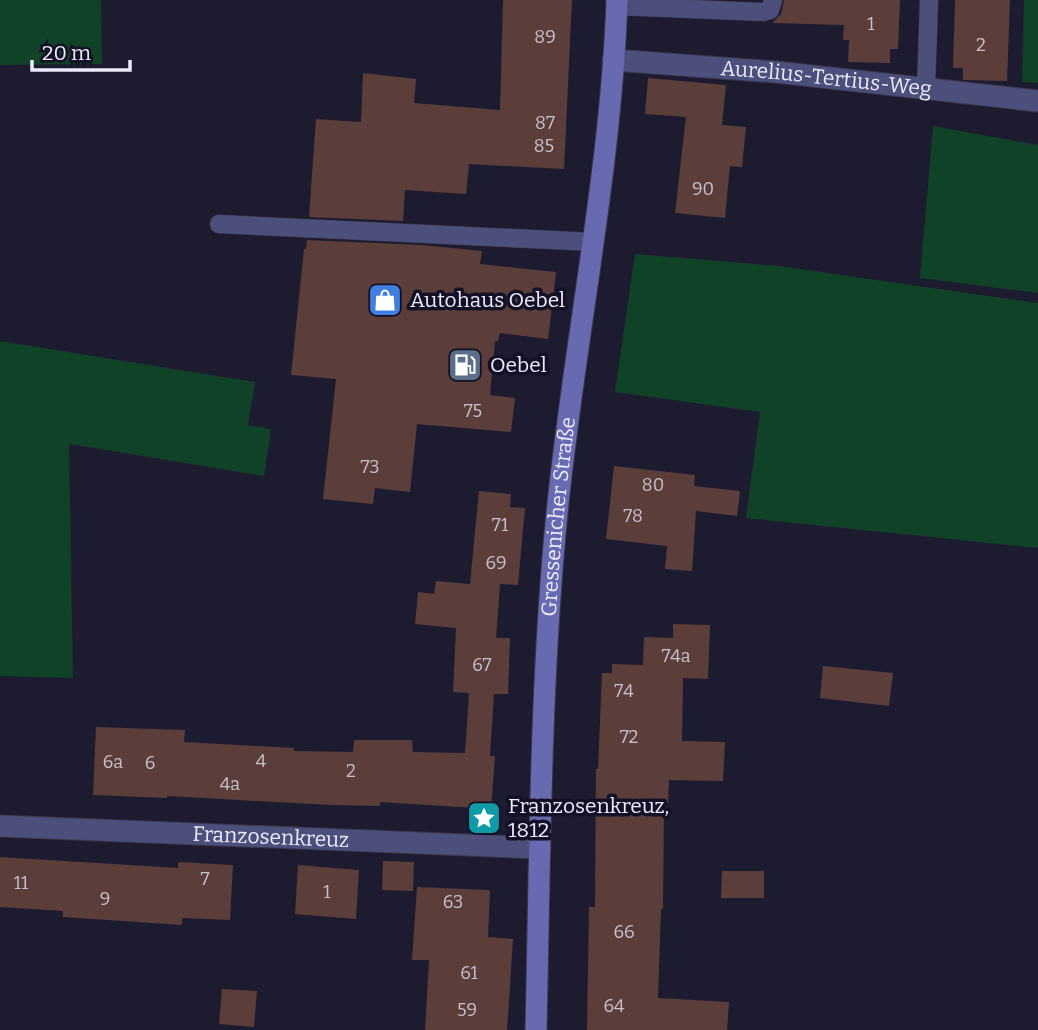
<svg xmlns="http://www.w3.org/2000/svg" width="1038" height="1030" viewBox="0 0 1038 1030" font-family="Bitter,serif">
<rect width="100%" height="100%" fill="#1d1b30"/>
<g fill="#104227">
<polygon points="0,0 101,0 102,64 0,65"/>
<polygon points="1024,0 1038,0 1038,83 1022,82"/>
<polygon points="933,126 1038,145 1038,293 920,278"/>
<polygon points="635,254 779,266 1038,303 1038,548 746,518 760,412 615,392"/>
<polygon points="0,341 255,382 248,425 271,429 264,476 69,444 73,678 0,676"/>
</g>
<g fill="#5b3e3a">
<polygon points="503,0 572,0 564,169 469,164 466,194 405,190 403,221 309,217 316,119 361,122 363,73 416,79 414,103 500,110"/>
<polygon points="784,0 900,0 898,49 890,49 890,63 848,62 849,40 843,40 844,25 772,23 781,14"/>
<polygon points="955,0 1010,0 1007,81 963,80 963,68 953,68"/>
<polygon points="648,78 726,85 722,125 746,127 742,167 730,166 725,218 675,213 686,117 645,114"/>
<polygon points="307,240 422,245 482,251 480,264 556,272 548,339 500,333 498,341 495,341 490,395 515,398 511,432 417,424 410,492 375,488 373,504 323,499 336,379 291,375 304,249 306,249"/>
<polygon points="614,466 695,475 694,486 740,491 737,516 696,511 692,571 665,569 667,546 606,539"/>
<polygon points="479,491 511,494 510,507 525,508 518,585 500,584 496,638 510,638 508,694 494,694 490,756 495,756 491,809 380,802 380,806 331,805 167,796 167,798 93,795 96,727 185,730 184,742 294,748 294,751 353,752 354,740 412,740 413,752 465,753 469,693 453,692 456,628 415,624 418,592 434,594 436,581 470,584"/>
<polygon points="673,624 710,625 708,679 683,678 682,741 725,742 723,781 669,780 668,803 664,803 663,909 661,909 658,998 729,1002 727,1030 587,1030 589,907 595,907 596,769 598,769 602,673 612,673 612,664 643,665 644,637 673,638"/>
<polygon points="823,666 893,673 889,706 820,698"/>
<polygon points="0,857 178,868 178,862 233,865 230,920 182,918 182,925 63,917 63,911 0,907"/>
<polygon points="383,861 414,862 413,891 382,890"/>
<polygon points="298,865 359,870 356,919 295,914"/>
<polygon points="722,871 764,871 764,898 721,898"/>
<polygon points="417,887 490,890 488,937 513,939 507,1030 425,1030 429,960 412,960"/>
<polygon points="222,989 257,991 254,1027 219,1024"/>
</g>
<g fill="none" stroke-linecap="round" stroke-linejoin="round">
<g stroke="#3a384c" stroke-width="19">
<g id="service">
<polyline points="617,6 763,12 770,10 773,0"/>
<polyline points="926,88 929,0"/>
<polyline points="219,224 594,242"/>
</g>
</g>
<g stroke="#3a384c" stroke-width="23">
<g id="minor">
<path id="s1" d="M613 60 776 72 1038 101"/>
<path id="s2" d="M0 826 540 848"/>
</g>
</g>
<g stroke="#3a384c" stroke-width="23">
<g id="secondary">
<path id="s3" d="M536 1030C540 858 540 685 557 513 574 342 611 173 617 0"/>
</g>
</g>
<use href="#service" stroke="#4c4f7b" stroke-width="18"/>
<use href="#minor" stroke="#4c4f7b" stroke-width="21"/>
<use href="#secondary" stroke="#676ab0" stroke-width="21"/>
</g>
<defs>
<g id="shop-square" transform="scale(1.75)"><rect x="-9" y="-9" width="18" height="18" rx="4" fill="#3f7fe0" stroke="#141126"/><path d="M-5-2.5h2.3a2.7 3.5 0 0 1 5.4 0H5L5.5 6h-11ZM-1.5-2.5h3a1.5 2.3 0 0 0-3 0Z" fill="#fff"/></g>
<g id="fuel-square" transform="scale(1.75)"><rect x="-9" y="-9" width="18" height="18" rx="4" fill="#5c6f8a" stroke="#141126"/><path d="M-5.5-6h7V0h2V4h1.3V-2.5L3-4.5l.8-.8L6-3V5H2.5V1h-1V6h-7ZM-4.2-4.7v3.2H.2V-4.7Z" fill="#fff"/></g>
<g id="sight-square" transform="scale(1.75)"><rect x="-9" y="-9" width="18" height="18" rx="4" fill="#0f9aa8" stroke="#141126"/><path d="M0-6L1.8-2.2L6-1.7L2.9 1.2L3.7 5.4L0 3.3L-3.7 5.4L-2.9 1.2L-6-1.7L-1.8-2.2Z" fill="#fff"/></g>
</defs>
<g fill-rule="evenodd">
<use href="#shop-square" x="385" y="300"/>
<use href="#fuel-square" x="465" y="365"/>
<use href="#sight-square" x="484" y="818"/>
</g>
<g text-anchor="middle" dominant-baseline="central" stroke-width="7" stroke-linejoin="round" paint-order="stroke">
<g font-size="18" fill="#c8c0cb">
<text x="871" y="24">1</text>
<text x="545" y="37">89</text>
<text x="981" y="45">2</text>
<text x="545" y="123">87</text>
<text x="544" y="146">85</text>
<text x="703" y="189">90</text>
<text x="473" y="411">75</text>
<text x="370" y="467">73</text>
<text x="653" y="485">80</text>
<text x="633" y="516">78</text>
<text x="500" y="525">71</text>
<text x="496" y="563">69</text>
<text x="676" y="656">74a</text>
<text x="482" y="665">67</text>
<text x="624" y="691">74</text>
<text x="629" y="737">72</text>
<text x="261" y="761">4</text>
<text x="113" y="762">6a</text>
<text x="150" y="763">6</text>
<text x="351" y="771">2</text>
<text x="230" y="784">4a</text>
<text x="205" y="879">7</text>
<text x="21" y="883">11</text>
<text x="327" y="892">1</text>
<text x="105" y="899">9</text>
<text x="453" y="902">63</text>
<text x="624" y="932">66</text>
<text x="469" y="973">61</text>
<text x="614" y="1006">64</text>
<text x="467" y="1010">59</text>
</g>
<g font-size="21" fill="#ecebfb" stroke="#141126">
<text stroke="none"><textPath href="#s1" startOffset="214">Aurelius-Tertius-Weg</textPath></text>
<text stroke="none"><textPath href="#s3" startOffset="514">Gressenicher Straße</textPath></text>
<text stroke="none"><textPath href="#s2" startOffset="271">Franzosenkreuz</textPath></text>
</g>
<g font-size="21" fill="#ecebfb" stroke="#141126" text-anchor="start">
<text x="410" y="300">Autohaus Oebel</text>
<text x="490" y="365">Oebel</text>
<text x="508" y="806">Franzosenkreuz,<tspan x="508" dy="24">1812</tspan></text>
</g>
</g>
<path d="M32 60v10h98v-10" fill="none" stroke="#ecebfb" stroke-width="3.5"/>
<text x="42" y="60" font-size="21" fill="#ecebfb" stroke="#141126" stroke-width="5" paint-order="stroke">20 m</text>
</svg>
